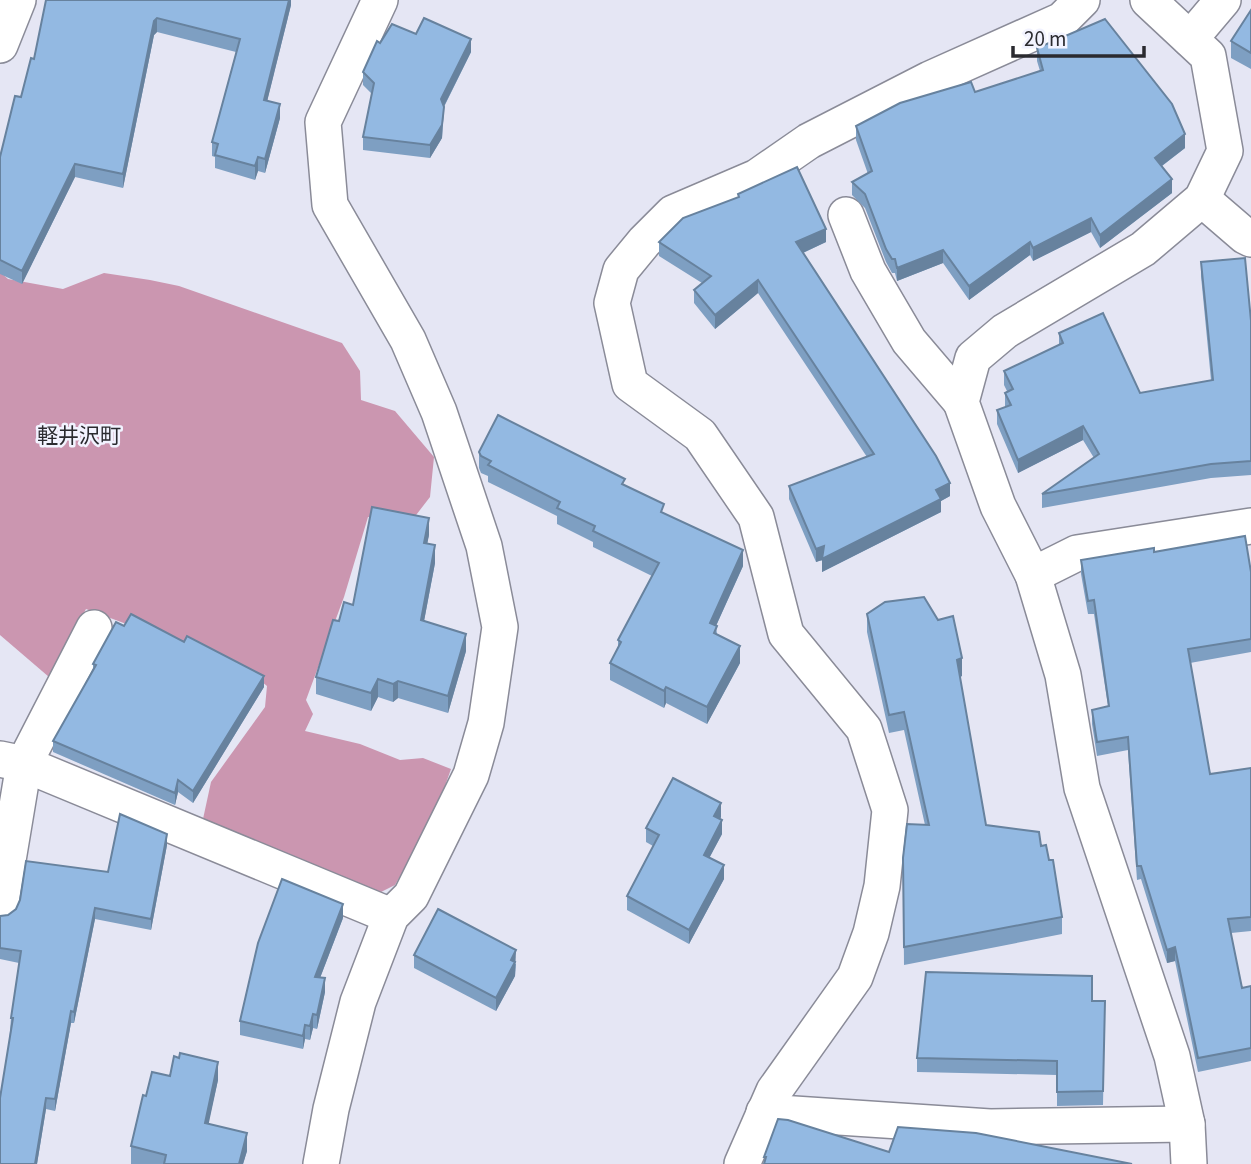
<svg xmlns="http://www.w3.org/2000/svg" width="1251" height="1164" viewBox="0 0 1251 1164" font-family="'Source Sans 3','Noto Sans JP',sans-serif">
<rect width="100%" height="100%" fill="#e5e6f4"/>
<polygon fill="#cb96b0" points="0,272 8,279 63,289 104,273 150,280 179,286 342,343 360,371 361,400 395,411 434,457 430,497 413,519 368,517 344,597 306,700 313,714 305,731 360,744 400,760 423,758 451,769 434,817 395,885 381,892 203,819 211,782 265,707 267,686 245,668 86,609 49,677 0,635"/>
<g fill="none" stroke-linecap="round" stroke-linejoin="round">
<g stroke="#8a8b98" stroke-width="38">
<g id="street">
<polyline points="1148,0 1208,56 1225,151 1202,199 1143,249 1005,331 973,358 961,402 998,506 1033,575 1063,675 1082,788 1172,1056 1187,1124 1189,1164"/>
<polyline points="1190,39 1223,0"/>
<polyline points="0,45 18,0"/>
<polyline points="1202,199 1245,236 1251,239"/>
<polyline points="846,215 868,271 909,341 961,402"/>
<polyline points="1033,575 1077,553 1251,526"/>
<polyline points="0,759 24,764 391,916"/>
<polyline points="0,908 24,764 94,628"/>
<polyline points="764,1112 990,1127 1187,1124"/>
<polyline points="321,1164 331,1109 358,1002 391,916 411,896 471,775 486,723 500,627 484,546 439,412 408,340 330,205 323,122 380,0"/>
<polyline points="742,1164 774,1091 855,977 871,933 882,886 890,810 864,729 786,634 756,517 700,435 630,384 612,303 621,270 644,242 673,213 757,177 809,141 930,79 1062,20 1082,0"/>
</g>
</g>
<use href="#street" stroke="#fff" stroke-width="35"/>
</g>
<g fill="#7e9fc2">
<polygon points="46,0 291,0 291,5 267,101 280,118 265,173 258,171 255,180 215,168 215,157 212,156 212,142 236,52 157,32 154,35 123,188 75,177 22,284 0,274 0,157 34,59"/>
<polygon points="1251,10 1251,69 1231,58 1231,41"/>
<polygon points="380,43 471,52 444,107 442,138 430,158 363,150 363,137 372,94 363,85 363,72"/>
<polygon points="1037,48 1185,148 1162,166 1172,193 1100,248 1091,232 1033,261 1030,255 969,300 943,263 897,281 895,273 892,273 886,262 865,208 852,195 852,182 868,174 856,140 856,126 975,92 1040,71 1037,61"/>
<polygon points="738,194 826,242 803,253 950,496 941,501 941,512 822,572 822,560 816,562 789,499 789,486 867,457 758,293 715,329 694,303 694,290 702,283 659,256 659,242 738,197"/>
<polygon points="1201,262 1251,321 1251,475 1211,478 1042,508 1042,494 1094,458 1083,440 1018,473 997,424 997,410 1005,407 1005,393 1007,391 1004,385 1004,371 1059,345 1059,333 1140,393 1211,380 1201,276"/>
<polygon points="479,452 625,485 664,514 743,566 716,626 717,634 740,663 707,724 666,703 664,708 610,680 610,663 618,647 618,640 652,576 593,547 593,542 557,524 557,516 488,482 488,476 481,473 479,468"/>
<polygon points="429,535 427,543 435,563 424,621 466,651 448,713 398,698 393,702 378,697 371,711 316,694 316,677 339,621 353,605"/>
<polygon points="1154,552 1251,572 1251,652 1190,663 1210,774 1251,768 1251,931 1231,933 1242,988 1251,986 1251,1061 1198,1072 1175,961 1167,963 1141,879 1137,880 1128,750 1097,756 1092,724 1092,710 1108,706 1094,614 1088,614 1081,574 1081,560"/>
<polygon points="867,614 938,620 962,676 960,677 986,825 1041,846 1049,860 1062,917 1062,934 904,965 903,858 925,825 904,730 889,733 867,632"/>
<polygon points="124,626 264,687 193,803 178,792 175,805 53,752 53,741 93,671 93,664"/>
<polygon points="721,817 720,819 722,834 709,858 724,879 689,944 627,910 627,896 653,846 646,842 646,828"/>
<polygon points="167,845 151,930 95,919 74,1023 71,1023 55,1111 46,1109 37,1164 0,1164 11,1018 19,963 0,959 0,916 8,915 108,872"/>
<polygon points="343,918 320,978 325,992 317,1029 313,1028 310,1040 305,1039 303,1049 240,1035 240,1021"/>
<polygon points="414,955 516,964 515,976 496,1011 414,968"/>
<polygon points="1092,1001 1105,1001 1103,1105 1057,1106 1057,1075 917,1072 917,1058"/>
<polygon points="179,1058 218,1080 208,1124 247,1151 243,1164 131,1164 131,1146 146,1096 170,1076"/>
</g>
<g fill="#67829e">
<polygon points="289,0 291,0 291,5 264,114 264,100"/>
<polygon points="157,18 157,32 154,35 123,188 123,174 154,21"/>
<polygon points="471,39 471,52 441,112 441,99"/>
<polygon points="280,104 280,118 265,173 265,159"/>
<polygon points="444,107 442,138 430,158 430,145"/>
<polygon points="1185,134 1185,148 1155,171 1155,158"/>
<polygon points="258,157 258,171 255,180 255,166"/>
<polygon points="75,164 75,177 22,284 22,271"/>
<polygon points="1172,179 1172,193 1100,248 1100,235"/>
<polygon points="1091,218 1091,232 1033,261 1033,248"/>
<polygon points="826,229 826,242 796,256 796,242"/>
<polygon points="1030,242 1030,255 969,300 969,286"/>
<polygon points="943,250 943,263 897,281 897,268"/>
<polygon points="758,280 758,293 715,329 715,315"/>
<polygon points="1083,426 1083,440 1018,473 1018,460"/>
<polygon points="950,483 950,496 941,501 941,512 822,572 822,560 816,562 816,549 824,546"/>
<polygon points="429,518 429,535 424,560 424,543"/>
<polygon points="435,545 435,563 421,637 421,620"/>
<polygon points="743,550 743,566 710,639 710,623"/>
<polygon points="466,634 466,651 448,713 448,696"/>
<polygon points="740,646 740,663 707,724 707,707"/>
<polygon points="962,658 962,676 957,678 957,660"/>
<polygon points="264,676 264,687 193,803 193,791"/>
<polygon points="378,679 378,697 371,711 371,693"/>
<polygon points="398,681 398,698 393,702 393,684"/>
<polygon points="666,687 666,703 664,708 664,691"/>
<polygon points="178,780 178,792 175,805 175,793"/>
<polygon points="721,803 721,817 714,829 714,816"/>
<polygon points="722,820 722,834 704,868 704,855"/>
<polygon points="167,834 167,845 151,930 151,919"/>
<polygon points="724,865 724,879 689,944 689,930"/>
<polygon points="343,904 343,918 315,991 315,977"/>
<polygon points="95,908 95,919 74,1023 74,1012"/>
<polygon points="1175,947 1175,961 1167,963 1167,950"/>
<polygon points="516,950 515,976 496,1011 496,998 511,960"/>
<polygon points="325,978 325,992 317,1029 317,1015"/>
<polygon points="71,1011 71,1023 55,1111 55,1099"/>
<polygon points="313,1014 313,1028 310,1040 310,1026"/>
<polygon points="305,1025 305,1039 303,1049 303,1036"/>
<polygon points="218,1062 218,1080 205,1141 205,1123"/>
<polygon points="46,1098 46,1109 37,1164 35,1164"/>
<polygon points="247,1133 247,1151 243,1164 239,1164"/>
</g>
<g fill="#93b9e2" stroke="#67829e" stroke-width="2">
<polygon points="46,0 289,0 264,100 280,104 265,159 258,157 255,166 215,155 218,144 212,142 240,39 157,18 154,21 123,174 75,164 22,271 0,260 0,157 15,96 21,97 31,58 34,59"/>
<polygon points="1251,10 1251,53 1231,41"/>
<polygon points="424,18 471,39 441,99 444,107 442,125 430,145 363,137 374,83 363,72 377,41 380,43 392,24 416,34"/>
<polygon points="1105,19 1172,104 1185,134 1155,158 1172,179 1100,235 1091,218 1033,248 1030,242 969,286 943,250 897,268 895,259 892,259 886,249 865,194 852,182 872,171 856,126 900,103 971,82 975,92 1043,70 1037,48"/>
<polygon points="797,167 826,229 796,242 936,456 950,483 936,490 941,499 822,559 824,546 816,549 789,486 874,454 758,280 715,315 694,290 711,276 659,242 683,218 739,197 738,194"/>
<polygon points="1245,258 1251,321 1251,461 1211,464 1042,494 1099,454 1083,426 1018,460 997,410 1011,405 1005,393 1013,389 1004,371 1063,343 1059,333 1103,313 1140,393 1213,380 1201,262"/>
<polygon points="498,415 625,479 622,484 664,504 661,512 743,550 710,623 717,626 714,633 740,646 707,707 666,687 664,691 610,663 621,642 618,640 659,563 593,531 595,526 557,508 560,502 488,465 491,461 481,456 479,452"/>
<polygon points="372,507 429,518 424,543 435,545 421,620 466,634 448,696 398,681 393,684 378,679 371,693 316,677 333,620 339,621 344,602 353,605"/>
<polygon points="1245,536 1251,572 1251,639 1188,649 1210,774 1251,768 1251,917 1228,919 1242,988 1251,986 1251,1048 1198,1058 1175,947 1167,950 1141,866 1137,866 1128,737 1097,742 1092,710 1109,706 1094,600 1088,601 1081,560 1154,548 1154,552"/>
<polygon points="924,597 938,620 953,616 962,658 957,660 986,825 1039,832 1041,846 1046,845 1049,860 1053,860 1062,917 904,947 903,858 907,824 929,825 904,712 889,715 867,614 885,602"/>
<polygon points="131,614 184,642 187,636 264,676 193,791 178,780 175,793 53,741 96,665 93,664 116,622 124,626"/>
<polygon points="673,778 721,803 714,816 722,820 704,855 724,865 689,930 627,896 659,835 646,828"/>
<polygon points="120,814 167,834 151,919 95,908 74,1012 71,1011 55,1099 46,1098 35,1164 0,1164 0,1098 13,1018 11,1018 21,951 0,948 0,916 8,915 16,909 20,900 26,861 108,872"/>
<polygon points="282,879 343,904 315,977 325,978 317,1015 313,1014 310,1026 305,1025 303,1036 240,1021 258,943"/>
<polygon points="438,909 516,950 511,960 515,962 496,998 414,955"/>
<polygon points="926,972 1092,976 1092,1001 1105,1001 1103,1091 1057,1092 1057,1061 917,1058"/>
<polygon points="180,1053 218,1062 205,1123 247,1133 239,1164 164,1164 166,1155 131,1146 143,1095 146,1096 152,1072 170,1076 174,1056 179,1058"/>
<polygon points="778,1119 788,1120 889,1152 898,1127 976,1133 1132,1164 764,1164 766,1157 764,1157"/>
</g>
<g text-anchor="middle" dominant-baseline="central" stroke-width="5" stroke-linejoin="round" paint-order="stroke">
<g font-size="21" fill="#2a2a2f" stroke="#f2f3ff">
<text x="79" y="436">軽井沢町</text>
</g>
</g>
<path d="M1013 46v10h131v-10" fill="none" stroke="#2a2a2f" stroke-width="3.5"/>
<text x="1024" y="46" font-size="21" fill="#2a2a2f" stroke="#f2f3ff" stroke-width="5" paint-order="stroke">20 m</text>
</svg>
